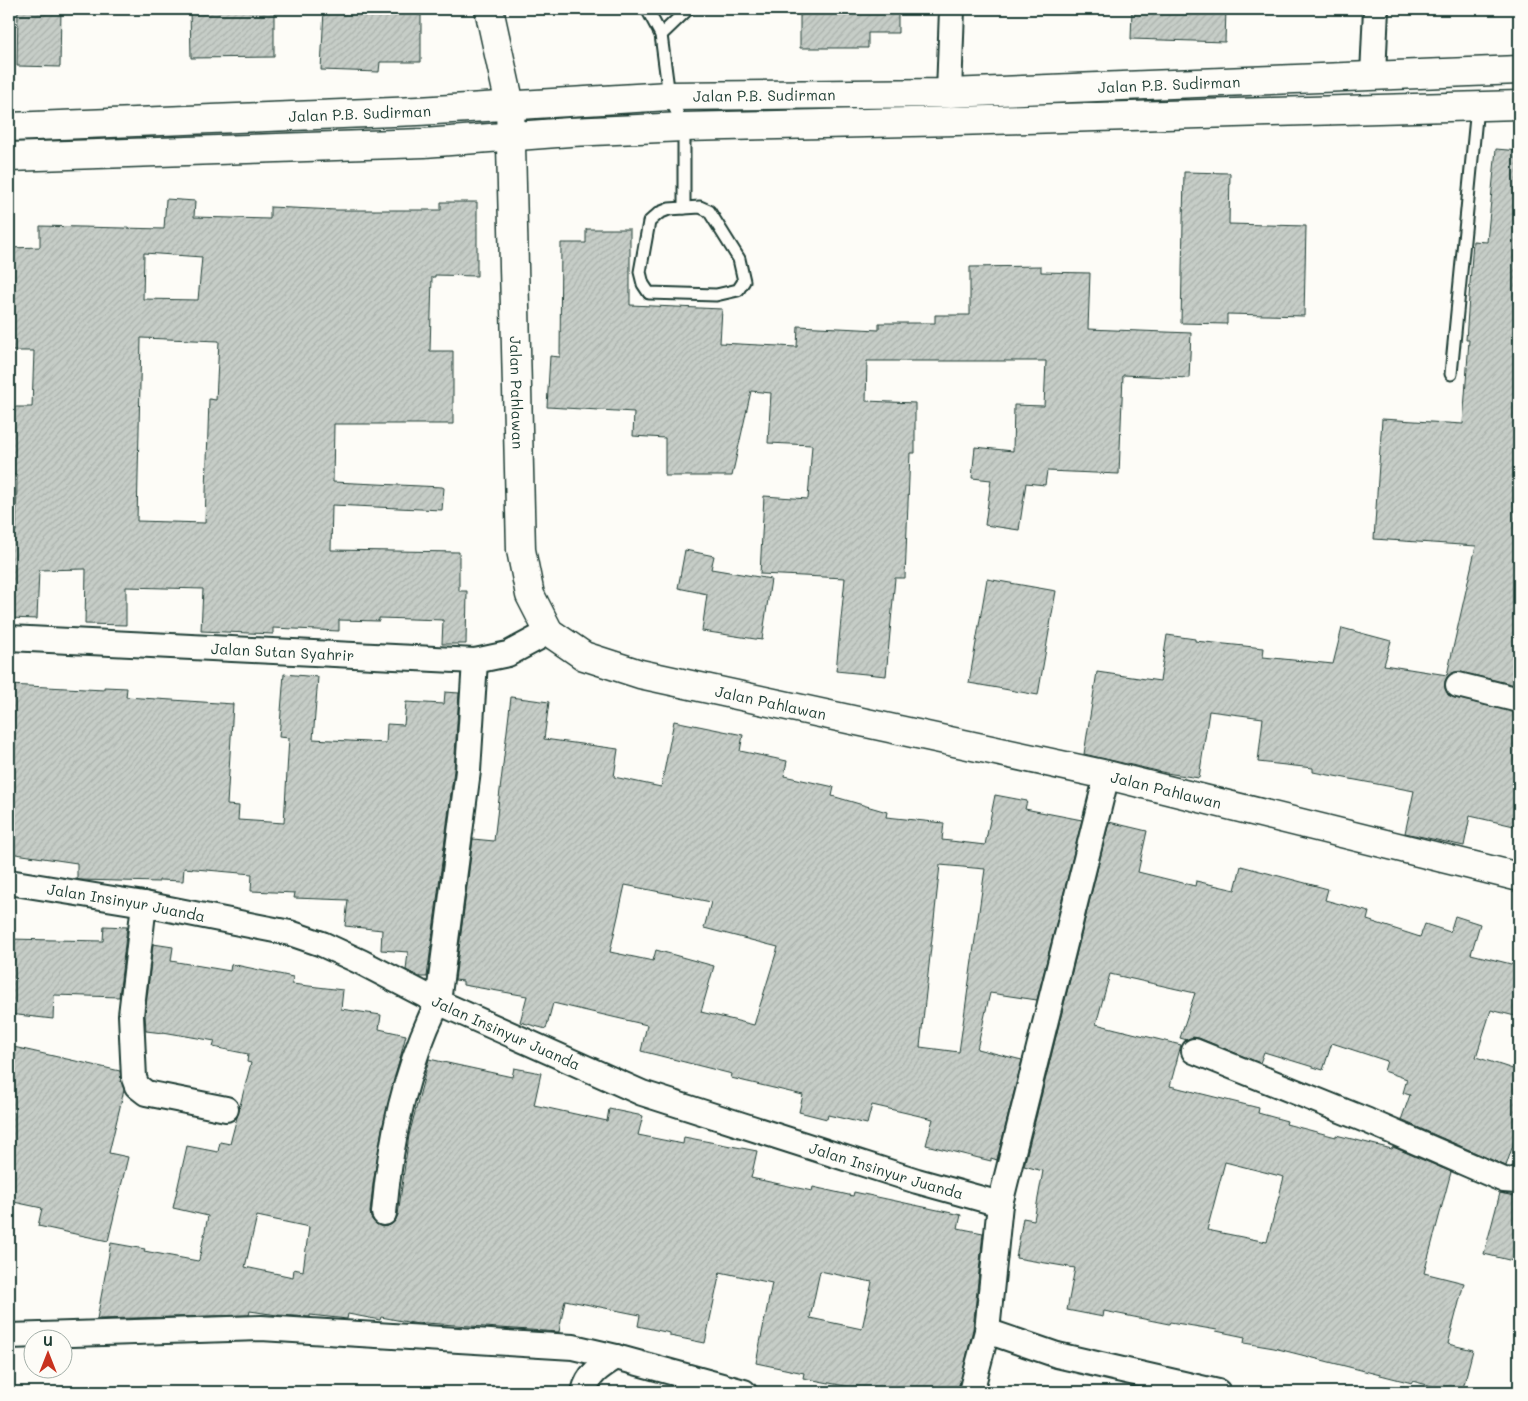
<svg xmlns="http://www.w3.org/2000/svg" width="1528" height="1401" viewBox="0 0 1528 1401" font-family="Mali,sans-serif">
<defs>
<pattern id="building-hatch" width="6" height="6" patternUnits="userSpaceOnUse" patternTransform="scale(1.25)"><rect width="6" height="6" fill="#c6cdc7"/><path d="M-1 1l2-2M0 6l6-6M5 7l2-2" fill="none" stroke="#aab1ac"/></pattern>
</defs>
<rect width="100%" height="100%" fill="#fdfcf7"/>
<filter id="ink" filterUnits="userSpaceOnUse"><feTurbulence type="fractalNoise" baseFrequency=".02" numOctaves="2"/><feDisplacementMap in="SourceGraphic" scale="10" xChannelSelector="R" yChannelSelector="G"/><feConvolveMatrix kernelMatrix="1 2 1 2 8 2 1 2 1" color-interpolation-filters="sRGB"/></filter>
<g filter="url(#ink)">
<g fill="url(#building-hatch)" stroke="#1f3d34" fill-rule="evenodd">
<polygon points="18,9 61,9 60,67 17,66"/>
<polygon points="190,9 274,9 274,57 191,58"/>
<polygon points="324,9 421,9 421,62 380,62 379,72 321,70"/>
<polygon points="800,9 898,9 898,33 868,33 868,48 800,48"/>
<polygon points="1132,9 1226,9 1225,42 1131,39"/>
<polygon points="1496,149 1519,151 1519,686 1461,672 1455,672 1448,676 1445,681 1445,688 1448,695 1455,698 1519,713 1519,802 1514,826 1470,816 1464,846 1405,833 1414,791 1313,772 1313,768 1258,762 1263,718 1209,711 1199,778 1166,773 1084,754 1097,672 1160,681 1167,635 1195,639 1195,641 1264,648 1263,657 1333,664 1342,628 1391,641 1384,665 1447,675 1476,546 1374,539 1382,419 1463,424 1469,340 1466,340 1473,241 1487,242"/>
<polygon points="1184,172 1230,173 1229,224 1306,226 1304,316 1227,314 1227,324 1181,323"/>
<path d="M166 199 195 201 194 217 270 219V207L336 210H441V202H477V276L435 275V277H432L430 351H453V424H334L333 482 442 487 444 488 442 510 332 505 331 550 459 552V591H467L466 644H442L443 620 379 618V621L339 620V631L273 628V634L201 631 203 589 126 587V625L85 624 86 569 39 570 37 619 9 618 11 570H9V531H16L17 475H9V407H32L34 351H9V248L40 247V226L164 229ZM144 253 202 257 198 300 143 299ZM141 338 219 341 216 400 209 399 205 523 137 521Z"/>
<polygon points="586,229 630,229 630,305 722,309 720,343 797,347 798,326 879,330 879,323 935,323 935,315 970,315 970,267 1041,266 1041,272 1090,273 1088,329 1191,333 1189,378 1123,375 1119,474 1047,471 1045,485 1026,483 1019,530 985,525 991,480 972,478 975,447 1013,451 1014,405 1044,406 1046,361 867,361 866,401 915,403 915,453 910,453 905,578 895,578 886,676 836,671 845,578 760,574 764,496 808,499 812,445 768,443 771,393 751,391 732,476 665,476 665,438 633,436 634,412 547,407 550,356 560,357 561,243 586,243"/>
<polygon points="685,550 714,556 711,569 771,579 762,640 702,631 707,594 678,588"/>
<polygon points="987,579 1056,591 1038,695 969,683"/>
<polygon points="284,674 318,677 313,739 386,743 387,724 404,725 406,702 444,704 445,692 459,693 454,770 427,977 419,977 406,970 408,952 381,950 382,930 345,926 348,900 294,898 295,893 251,891 252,874 184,868 183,881 159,880 159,882 80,880 77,879 77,863 9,853 9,685 104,690 104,687 127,688 126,697 233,704 227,805 239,806 238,820 284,823 289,738 279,737"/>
<path d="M511 697 549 702 544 739 618 749 614 777 661 787 674 721 743 735 740 751 787 761 784 776 834 787 832 796 887 812 886 817 944 823 942 840 985 845 995 795 1027 801 1025 809 1082 820 1037 1000 990 993 977 1049 1022 1060 997 1160 991 1158V1161L926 1145 933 1119 872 1105 867 1124 828 1115 827 1119 799 1112 803 1095 731 1078 732 1074 641 1051 647 1025 553 1003 546 1029 520 1022 527 996 463 985V981L455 980 473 839 494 841ZM940 865 985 869 959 1052 920 1047ZM625 885 711 902 704 928 778 947 754 1025 701 1012 714 966 656 950 653 961 610 952Z"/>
<path d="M1109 822 1147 831 1138 872 1195 886 1196 881 1235 890 1241 866 1328 889 1325 900 1369 912 1367 920 1420 937 1425 924 1450 932 1455 916 1480 924 1471 954 1519 966V1017L1491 1010 1476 1057 1519 1071V1127L1506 1166 1401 1120 1410 1095 1403 1093 1407 1079 1384 1071 1387 1061 1332 1043 1323 1070 1264 1052 1260 1063 1199 1038 1193 1037 1187 1040 1180 1038 1195 993 1110 974 1096 1024 1181 1045 1170 1086 1259 1108 1258 1113 1287 1121 1286 1124 1336 1137V1135L1392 1149 1393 1147 1451 1172 1424 1273 1464 1283 1448 1344 1473 1350 1462 1392H1455L1412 1381V1383L1274 1348 1244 1343 1245 1337 1216 1331 1217 1330 1170 1322 1169 1324 1104 1311 1103 1317 1067 1310 1075 1268 1016 1258 1023 1218 1034 1220 1043 1171 1024 1166ZM1225 1162 1284 1177 1267 1242 1207 1230Z"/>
<polygon points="104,926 127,927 119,997 54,995 53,1019 9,1014 9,939 103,941"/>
<path d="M153 944 173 947 171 961 230 971 231 964 293 977 292 984 343 990 341 1009 381 1015 379 1029 406 1035 382 1129 373 1184 370 1212 371 1218 376 1224 382 1227 390 1225 395 1221 398 1215 409 1135 429 1059 512 1077 514 1068 541 1073 534 1105 607 1121 609 1109 643 1116 638 1135 683 1144 684 1137 757 1151 751 1178 812 1191 813 1187 853 1196 854 1192 961 1215 958 1228 983 1233 973 1329 958 1392H849L850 1387 803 1378 804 1373 756 1363 772 1283 720 1272 705 1343 670 1336V1333L638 1326 640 1315 565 1300 559 1332 425 1323 418 1324 381 1317 380 1320 348 1314 347 1319 310 1315V1317L277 1315 250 1311 249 1315 97 1319 111 1243 145 1249 144 1251 198 1261 199 1260 208 1216 173 1208 187 1146 218 1152 220 1142 230 1144 251 1063 247 1062 248 1054 213 1047 215 1041 163 1032V1033L146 1031 145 1015ZM257 1216 309 1227 303 1271 294 1269 293 1277 245 1267ZM820 1271 872 1282 862 1329 810 1318Z"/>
<polygon points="9,1046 120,1071 124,1090 109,1153 128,1157 108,1241 38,1226 42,1208 9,1201"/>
<polygon points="1500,1193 1519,1197 1519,1238 1513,1261 1484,1254"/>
</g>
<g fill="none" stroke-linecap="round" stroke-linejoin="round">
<g stroke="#1f3d34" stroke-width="15">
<g id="service">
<polyline points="647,9 661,35 669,96 684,127 684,208"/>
<polyline points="661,35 688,9"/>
<polygon points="700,207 709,211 739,259 744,281 738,290 716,295 649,293 643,284 640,272 649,222 659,213 669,209"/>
<polyline points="1451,374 1477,107"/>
</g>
</g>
<g stroke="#1f3d34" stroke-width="28">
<g id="minor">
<polyline points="1373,75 1376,9"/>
<polyline points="949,93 952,9"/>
<path id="s1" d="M9 638 475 661 508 654 549 632"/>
<polyline points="1458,685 1519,700"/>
<path id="s2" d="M9 882 144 904 290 933 322 944 361 962 438 1002 642 1093 917 1181 1000 1204"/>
<polyline points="144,904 131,1015 134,1078 137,1086 146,1093 226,1109"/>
<polyline points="1194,1051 1368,1121 1504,1180 1516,1181 1519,1178"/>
<path d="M384 1213C390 1142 406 1066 438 1002L468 771 475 661"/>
<polyline points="987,1331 1057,1355 1218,1392"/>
<polyline points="9,1336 261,1328 573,1347 616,1357"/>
<path d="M584 1392C588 1374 600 1367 616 1357L744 1392"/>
<polyline points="971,1392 987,1331 1000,1204 1107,775"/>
</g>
</g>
<g stroke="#1f3d34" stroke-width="31">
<g id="secondary">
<path id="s3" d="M489 9 510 105 521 550 530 595 549 632 584 656 640 674 1107 775 1519 877"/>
</g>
</g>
<g stroke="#1f3d34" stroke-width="31">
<g id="primary">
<path id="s4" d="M9 127 418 111 669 96 949 93 1519 70"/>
<polyline points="9,157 424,143 570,132 684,127 955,121 1519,105"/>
</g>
</g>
<use href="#service" stroke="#fdfcf7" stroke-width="11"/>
<use href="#minor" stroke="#fdfcf7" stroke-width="24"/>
<use href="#secondary" stroke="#fdfcf7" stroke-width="28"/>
<use href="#primary" stroke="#fdfcf7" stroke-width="28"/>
</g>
</g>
<g text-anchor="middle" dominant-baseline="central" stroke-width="4.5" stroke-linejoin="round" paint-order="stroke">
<g font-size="15" fill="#1f3d34" stroke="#fdfcf7">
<text stroke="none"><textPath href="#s4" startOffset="1161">Jalan P.B. Sudirman</textPath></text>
<text stroke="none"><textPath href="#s4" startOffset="756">Jalan P.B. Sudirman</textPath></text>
<text stroke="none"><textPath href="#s4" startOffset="351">Jalan P.B. Sudirman</textPath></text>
<text stroke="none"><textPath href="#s3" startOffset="386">Jalan Pahlawan</textPath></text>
<text stroke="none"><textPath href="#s1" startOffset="274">Jalan Sutan Syahrir</textPath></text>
<text stroke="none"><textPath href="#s3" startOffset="866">Jalan Pahlawan</textPath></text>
<text stroke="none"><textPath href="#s3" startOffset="1271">Jalan Pahlawan</textPath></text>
<text stroke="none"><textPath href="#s2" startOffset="119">Jalan Insinyur Juanda</textPath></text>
<text stroke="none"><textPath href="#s2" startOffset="524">Jalan Insinyur Juanda</textPath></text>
<text stroke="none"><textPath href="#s2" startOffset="929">Jalan Insinyur Juanda</textPath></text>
</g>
</g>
<rect width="1528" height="1401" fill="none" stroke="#fdfcf7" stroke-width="30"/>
<rect x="15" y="15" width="1498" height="1371" fill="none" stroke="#1f3d34" stroke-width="2" filter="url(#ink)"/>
<g transform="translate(48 1354)"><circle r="24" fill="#fdfcf7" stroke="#a4b0a9"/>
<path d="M0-4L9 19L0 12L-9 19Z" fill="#c8321e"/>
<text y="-8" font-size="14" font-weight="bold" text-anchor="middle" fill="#1f3d34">U</text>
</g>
</svg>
